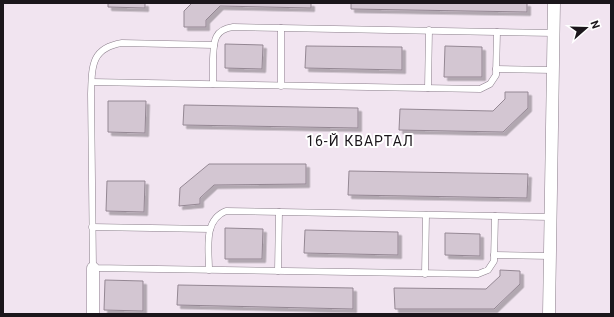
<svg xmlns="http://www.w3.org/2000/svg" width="614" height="317" viewBox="0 0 614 317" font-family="Roboto,sans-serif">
<defs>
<filter id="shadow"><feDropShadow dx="3.5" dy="3.5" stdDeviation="0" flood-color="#0004"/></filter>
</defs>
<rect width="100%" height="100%" fill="#f1e4f0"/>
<g fill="#d3c6d2" stroke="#948793" filter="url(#shadow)">
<polygon points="108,3 145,3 145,8 108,7"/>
<polygon points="192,3 311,3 311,8 220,6 206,20 206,27 184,27 184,11"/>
<polygon points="351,3 527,3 527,12 351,9"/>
<polygon points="225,44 263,45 262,69 225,68"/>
<polygon points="306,46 402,47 402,70 305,68"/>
<polygon points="445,46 482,47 482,77 444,77"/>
<polygon points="505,92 528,92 528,108 503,132 399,130 400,109 493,111 505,99"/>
<polygon points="108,101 146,101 145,133 108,132"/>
<polygon points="184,105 358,108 358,128 183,125"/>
<polygon points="209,164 306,164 306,184 214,185 200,198 200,204 179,206 180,188"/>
<polygon points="349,171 528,174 527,198 348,195"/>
<polygon points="107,181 145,181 144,212 106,211"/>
<polygon points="225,228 263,229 262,259 225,259"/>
<polygon points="305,230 398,232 398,255 304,253"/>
<polygon points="445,233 480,234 480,256 445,255"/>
<polygon points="500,270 520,271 520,284 494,309 395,309 394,288 486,289 500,276"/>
<polygon points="105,280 143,281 143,311 104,310"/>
<polygon points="178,285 353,288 353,309 177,305"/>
</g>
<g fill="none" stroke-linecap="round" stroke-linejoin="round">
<g stroke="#8b7f8b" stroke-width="7">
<g id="service">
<path d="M214 45 122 43C91 48 92 66 91 94L93 268 478 274 488 270 494 261 495 216"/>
<polyline points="496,69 553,70"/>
<polyline points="92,82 480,89 490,84 496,75 497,32"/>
<path d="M213 84C213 76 213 68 213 59 214 42 213 30 233 27L554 33"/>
<polyline points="281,86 281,28"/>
<polyline points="428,88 429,30"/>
<polyline points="92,227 210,229"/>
<polyline points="494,255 550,256"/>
<path d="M209 270C209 249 203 220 226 211L550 217"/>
<polyline points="278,271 279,212"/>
<polyline points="425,274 426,215"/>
</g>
</g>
<g stroke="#8b7f8b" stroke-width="13">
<g id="minor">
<polyline points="93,268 93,314"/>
<polyline points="549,314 554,3"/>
</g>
</g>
<use href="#service" stroke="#fff" stroke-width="6"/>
<use href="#minor" stroke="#fff" stroke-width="12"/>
</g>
<g text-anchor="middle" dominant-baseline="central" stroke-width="4" stroke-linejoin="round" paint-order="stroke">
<g font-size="14" letter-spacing="1" fill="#1b161b" stroke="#fff">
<text x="360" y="141">16-Й КВАРТАЛ</text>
</g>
</g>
<rect width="614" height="317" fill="none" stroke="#1b161b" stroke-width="8"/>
<g transform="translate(586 28) rotate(70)" stroke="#ffffff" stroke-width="3" paint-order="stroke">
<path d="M0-3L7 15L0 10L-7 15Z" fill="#1b161b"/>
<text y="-6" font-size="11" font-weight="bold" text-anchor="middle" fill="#1b161b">N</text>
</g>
</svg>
